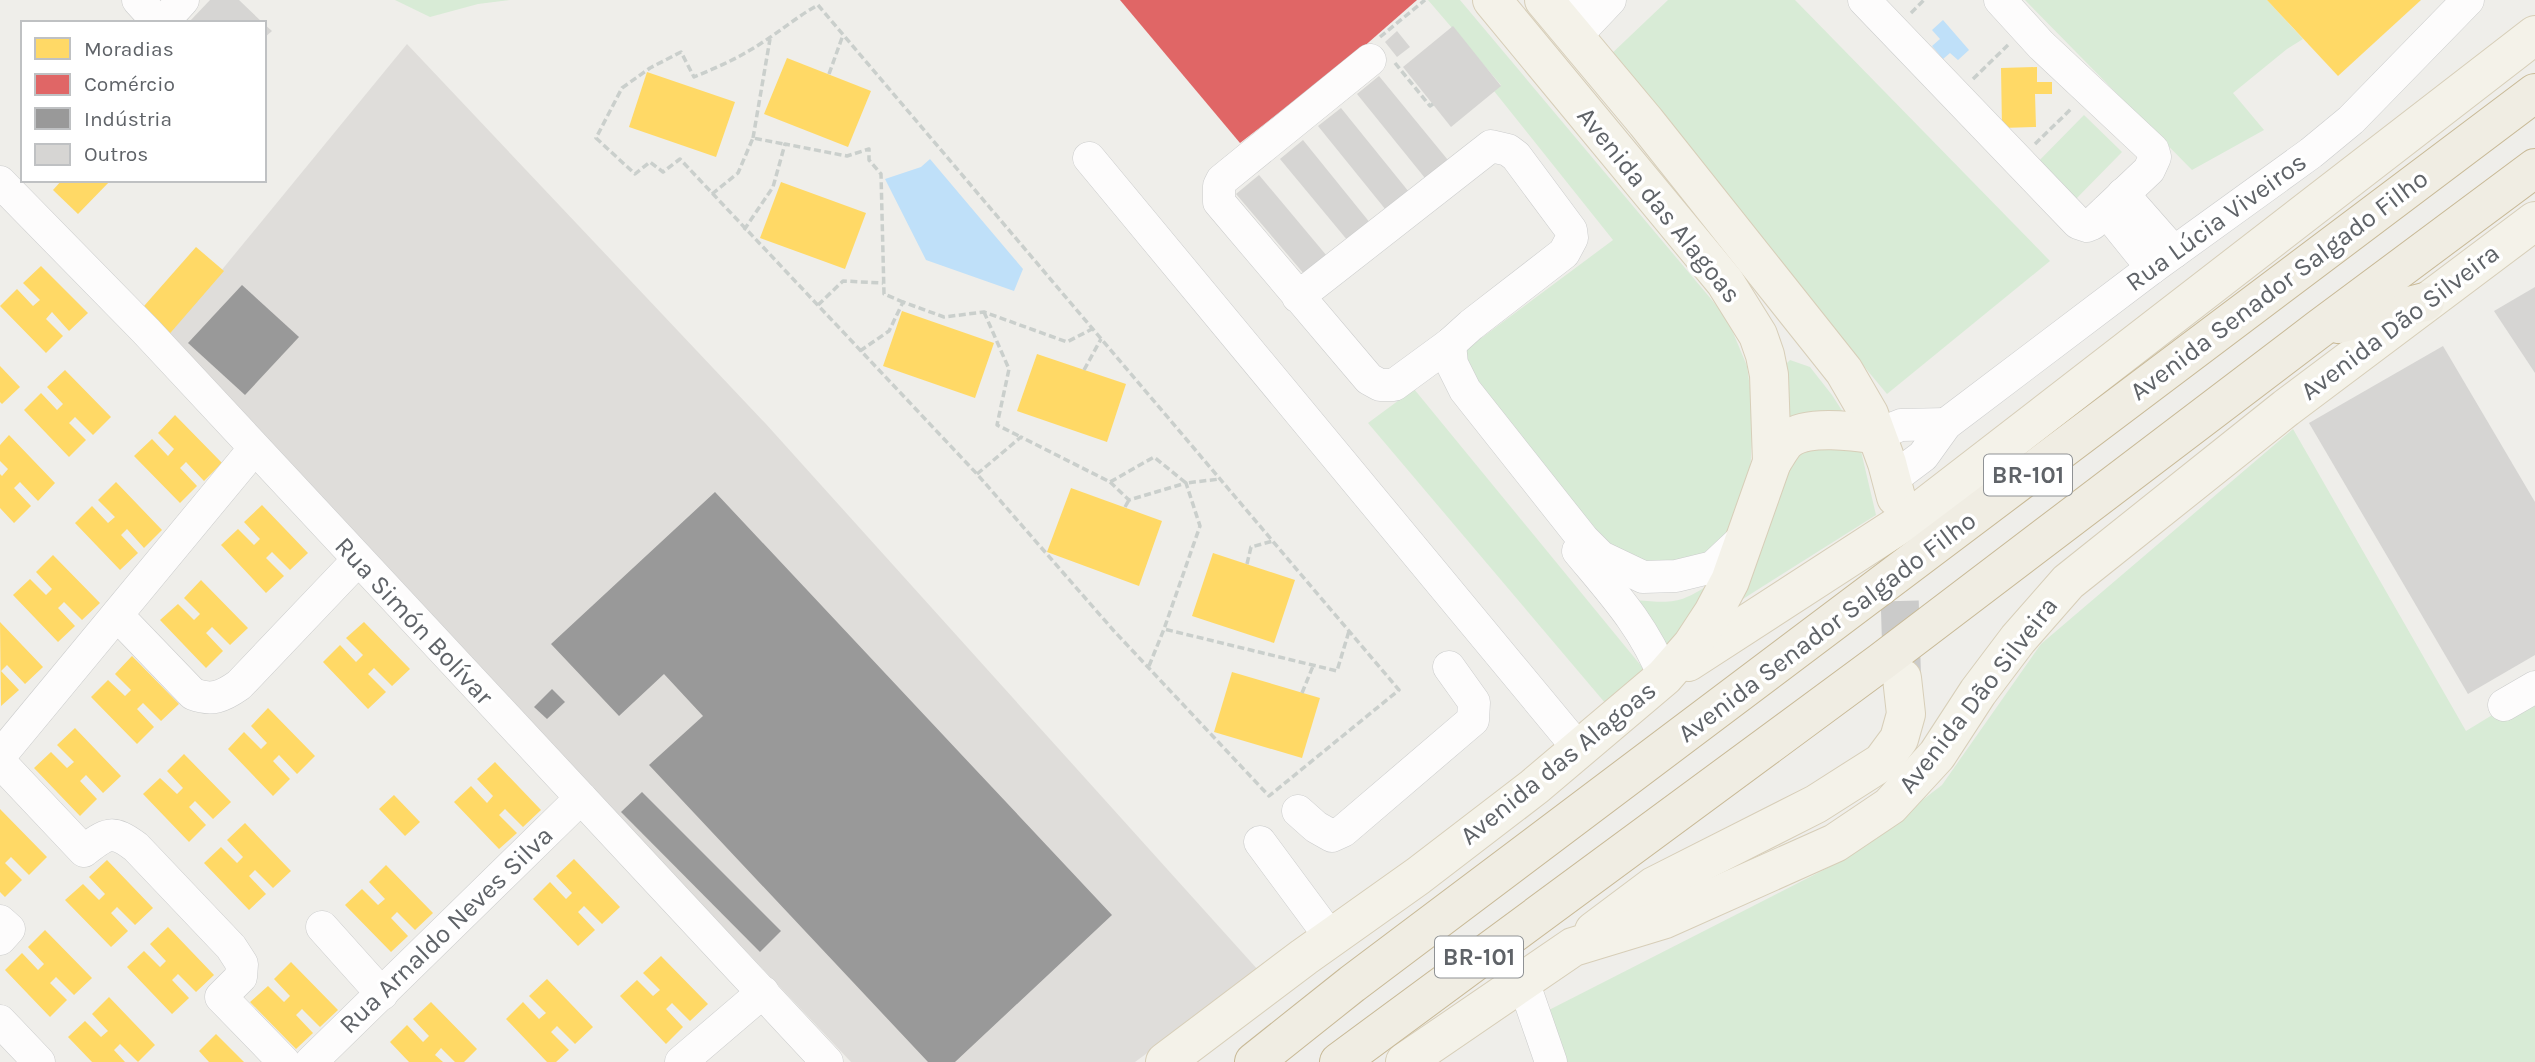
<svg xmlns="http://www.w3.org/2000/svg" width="2535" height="1062" viewBox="0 0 2535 1062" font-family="Karla,sans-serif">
<rect width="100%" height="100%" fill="#efeeea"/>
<polygon fill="#dfddda" points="407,44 766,424 1259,971 1135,1062 851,1062 166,338"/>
<g fill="#d8ebd6">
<polygon points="395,0 510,0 478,4 430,17"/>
<polygon points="1428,0 1460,0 1727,318 1747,366 1753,410 1750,478 1733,530 1696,559 1657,567 1618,561 1456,357 1613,240 1494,91 1501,85"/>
<polygon points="1668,0 1795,0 2050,261 1887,394 1607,58"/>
<polygon points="2025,0 2267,0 2303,39 2287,49 2233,93 2264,130 2192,170"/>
<polygon points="2084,115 2122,152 2071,204 2033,167"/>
<polygon points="1790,360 1810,367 1832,395 1857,434 1876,515 1735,604 1782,368"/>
<polygon points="1414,389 1647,673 1606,704 1368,423"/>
<polygon points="2293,429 2466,731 2535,689 2535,1062 1563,1062 1545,1012 1847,858 1942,785 2041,644"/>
<path d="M1713 582 1659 663 1636 600C1675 604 1681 603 1713 582Z"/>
</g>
<g fill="#bfe0f9">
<polygon points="1943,20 1969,50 1958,60 1950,53 1943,59 1932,46 1940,39 1932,30"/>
<polygon points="930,159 1023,269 1014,291 926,260 885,179 921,167"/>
</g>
<g fill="#ffd966">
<polygon points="2267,0 2421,0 2338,76"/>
<polygon points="787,58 871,91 848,147 764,114"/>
<polygon points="2037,67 2037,82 2052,82 2052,94 2035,94 2036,127 2002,128 2001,68"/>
<polygon points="647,72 735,102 716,157 629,127"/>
<polygon points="62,180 111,180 78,214 53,190"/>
<polygon points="781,182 866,213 845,269 760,238"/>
<polygon points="196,247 224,271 166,338 137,314"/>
<polygon points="41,266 88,313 69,331 52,312 46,319 63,336 46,353 0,306 17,289 33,306 40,300 23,283"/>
<polygon points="902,311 994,343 975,398 883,366"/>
<polygon points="1037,354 1126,384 1107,442 1017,411"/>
<polygon points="0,366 20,387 2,404 0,402"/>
<polygon points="65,370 111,417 93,435 75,417 69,423 86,440 69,457 24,410 41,393 57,410 63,404 47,387"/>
<polygon points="175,415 222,463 204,481 186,462 180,468 197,486 180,503 134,456 152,439 168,456 174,449 158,433"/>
<polygon points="9,435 55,483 38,501 20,482 14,488 31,506 14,523 0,508 0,474 2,476 8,469 0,461 0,445"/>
<polygon points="116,482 162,530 144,548 127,529 121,535 138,553 120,570 75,523 92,506 108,523 115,517 98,500"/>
<polygon points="1071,488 1162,521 1139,586 1047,552"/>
<polygon points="262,505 308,553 290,570 272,552 266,558 284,576 266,593 221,545 238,529 254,545 260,539 244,522"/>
<polygon points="1213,553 1295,580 1274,643 1192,616"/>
<polygon points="53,555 100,603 82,620 64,602 58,608 75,626 58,642 13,595 30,579 46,595 52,589 36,572"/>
<polygon points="201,580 248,628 230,645 212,627 206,633 223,651 206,668 160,620 178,604 194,620 200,614 184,598"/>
<polygon points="0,622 43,667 25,684 7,665 1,671 19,690 1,706"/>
<polygon points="364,622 410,669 392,686 374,668 368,674 386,692 368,709 323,662 340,645 356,662 363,655 346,638"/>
<polygon points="132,656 179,704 161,721 143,703 137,709 154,727 137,744 91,697 108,680 125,696 131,690 115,674"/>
<polygon points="1232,672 1320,698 1302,758 1214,732"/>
<polygon points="268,708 315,756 297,774 279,755 273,761 290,779 273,796 228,749 244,732 261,749 267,743 251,726"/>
<polygon points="75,728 121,776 103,793 86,775 80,781 97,799 80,816 34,768 51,752 67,768 74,762 57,745"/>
<polygon points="184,754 231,802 213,819 195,801 189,807 206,825 189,842 143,794 160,778 177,794 183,788 167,771"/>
<polygon points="495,762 541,810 523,827 505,809 499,815 517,833 499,849 454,802 471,786 487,803 493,796 477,779"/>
<polygon points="394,795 420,822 405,836 379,809"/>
<polygon points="0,809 47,857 29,875 11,857 5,863 22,880 5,897 0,892"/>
<polygon points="245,823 291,871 273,888 255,870 249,876 266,894 249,910 204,863 221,847 237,863 243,857 227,840"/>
<polygon points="574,859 620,907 602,924 584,906 578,912 595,930 578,946 533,899 550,882 566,899 572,893 556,876"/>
<polygon points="107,860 153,908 135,925 117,907 111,913 128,931 111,947 65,900 83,884 99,900 105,894 89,877"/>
<polygon points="386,865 433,913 415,930 397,912 391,918 408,936 391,952 345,905 362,889 378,905 385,899 369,882"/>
<polygon points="168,927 214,975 196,992 178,974 172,980 189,998 172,1014 127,967 144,951 160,967 166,961 150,944"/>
<polygon points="45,930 92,978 74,995 56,977 50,983 67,1000 50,1017 5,970 22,953 38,970 44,964 28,947"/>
<polygon points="661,956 708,1004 690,1021 672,1003 666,1009 683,1027 666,1044 620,996 637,980 653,996 660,990 643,973"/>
<polygon points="291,962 338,1010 320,1027 302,1009 296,1015 313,1033 296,1049 250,1002 268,986 284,1002 290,996 274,979"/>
<polygon points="547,979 593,1027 575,1044 557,1026 551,1032 569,1050 556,1062 547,1062 506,1019 523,1002 539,1019 546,1013 529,996"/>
<polygon points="109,997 155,1045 138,1062 120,1044 114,1050 125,1062 92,1062 68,1037 85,1021 101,1037 108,1031 92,1014"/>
<polygon points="431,1002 477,1049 464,1062 455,1062 441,1048 435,1055 443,1062 409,1062 390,1042 407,1025 423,1042 429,1036 413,1019"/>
<polygon points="216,1034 244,1062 209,1062 199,1051"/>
</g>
<polygon fill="#e06666" points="1120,0 1417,0 1361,49 1240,143"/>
<g fill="#999">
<polygon points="242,285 299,337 245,395 188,343"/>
<polygon points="715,492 1112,915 955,1062 928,1062 649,765 703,716 664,674 619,716 551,644"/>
<polygon points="552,689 565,702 547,719 534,707"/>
<polygon points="642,792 781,931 760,952 621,812"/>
</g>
<g fill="#d6d5d3">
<polygon points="210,0 239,0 263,23 193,23 190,21"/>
<polygon points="264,24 272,31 264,38"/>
<polygon points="1453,26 1501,86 1451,127 1403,67"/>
<polygon points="1397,31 1410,47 1397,57 1385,42"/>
<polygon points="1379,76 1452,165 1429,183 1357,94"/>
<polygon points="1341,108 1413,197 1390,215 1318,126"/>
<polygon points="1303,140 1375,229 1353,247 1280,159"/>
<polygon points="1259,175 1332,262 1310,281 1236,194"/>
<polygon points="2535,287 2535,373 2494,311"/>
<polygon points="2443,346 2535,502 2535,655 2468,694 2309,423"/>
</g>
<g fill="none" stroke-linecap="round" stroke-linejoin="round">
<polyline stroke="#cbcbca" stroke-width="38" stroke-dasharray="38 19" stroke-linecap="butt" points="1898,544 1902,676"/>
<g stroke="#cbcccc" stroke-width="33">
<g id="minor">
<polyline points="138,0 159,23"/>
<polyline points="1864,0 2078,223 2087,226 2092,224 2149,170 2155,157 2153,150 2041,45 2000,0"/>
<polyline points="1560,19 1578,0"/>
<polyline points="162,23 183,0"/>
<polyline points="1575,37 1610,0"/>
<polyline points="1089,158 1578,748"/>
<polyline points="0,182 146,331 827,1062"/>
<polyline points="2123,194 2174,252"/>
<polyline points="2106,211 2152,268"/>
<polyline points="1298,297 1491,146 1508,150 1516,156 1571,230 1572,238 1564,253 1471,325 1450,344 1394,385 1380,385 1369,379 1219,202 1219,186 1222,180 1370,60"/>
<polyline points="1450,344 1452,364 1465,390 1583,539 1601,557 1643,577 1676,576 1713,567 1746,536"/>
<polyline points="1876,435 1901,425 1946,424"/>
<polyline points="1891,480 1923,456 1946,424 2152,268 2311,153 2351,120 2468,0"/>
<path d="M1578 551C1612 592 1644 626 1664 677"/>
<path d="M117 615 193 694C212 701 222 697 239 685L357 561"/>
<polyline points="2504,705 2535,687"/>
<polyline points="0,756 254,449"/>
<path d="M0 762 84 851C107 833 112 829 136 847L231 947 242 964 241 977 221 997 284 1062"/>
<polyline points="1298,811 1316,827 1332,836 1343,831 1473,720 1474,702 1449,667"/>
<polyline points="1260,842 1331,938"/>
<polyline points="0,921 9,929 0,939"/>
<polyline points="322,927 382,994"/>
<polyline points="1523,981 1551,1062"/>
<polyline points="0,1021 39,1062"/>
<polyline points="311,1062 581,798"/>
<polyline points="681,1062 763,992"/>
</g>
</g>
<g stroke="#d7ceb8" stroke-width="40">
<g id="major">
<polyline points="1544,0 1646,122 1844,371 1869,414 1887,463 1896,497"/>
<path d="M1772 462C1777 455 1782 444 1789 439 1808 425 1854 431 1876 435"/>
<polyline points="1688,662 1913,516 2535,35"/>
<polyline points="1594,931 1654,886 1816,804 1882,762 1899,739 1906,714 1902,678"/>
<polyline points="1165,1062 1304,957 1418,876 1534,787 1664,677 1692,645 1713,613 1730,581 1772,462 1769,375 1765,355 1758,335 1725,282 1492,0"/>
<polyline points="1405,1062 1573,947 1665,919 1835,843 1890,806 1937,755 1978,692 2018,639 2068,582 2286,408 2535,221"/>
</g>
</g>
<g stroke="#c8b996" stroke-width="40">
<g id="highway">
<polyline points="2338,324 2425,302"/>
<polyline points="1254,1062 1352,984 2535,93"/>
<polyline points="1339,1062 1881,662 2319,329 2535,168"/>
</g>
</g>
<g stroke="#cacfcc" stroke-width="3.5" stroke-dasharray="7 3.5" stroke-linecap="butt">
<path d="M818 5 1399 690 1269 796 1114 631 977 474 680 159 663 172 650 162 635 174 596 138 622 88 650 68 681 52 694 77C718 67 741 57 763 42 782 30 798 16 818 5Z"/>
<polyline points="1911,13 1924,0"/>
<polyline points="1380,37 1425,0"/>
<polyline points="1395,63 1430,106 1433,104"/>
<polyline points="829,74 843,35"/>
<polyline points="1973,79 2008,45"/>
<polyline points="753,138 770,39"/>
<polyline points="2035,144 2072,108"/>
<polyline points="712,194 738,173 753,138 784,144"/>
<polyline points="744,230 773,187 785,144 847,156 869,149 869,160 881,174 884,294 903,302"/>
<polyline points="818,305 843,281 883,283"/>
<polyline points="984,312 1009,369 997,425 1021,437"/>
<polyline points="860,351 889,331 903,302 944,317 984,312 1067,342 1092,329"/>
<polyline points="1084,370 1101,339"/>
<polyline points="977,474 1021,437 1110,482 1154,457 1186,483 1220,479"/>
<polyline points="1110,482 1129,500 1186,483 1200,526 1164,629"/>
<polyline points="1125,507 1129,500"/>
<polyline points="1247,564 1251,547 1273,541"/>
<polyline points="1149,666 1164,629 1337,671 1349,631"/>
<polyline points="1302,693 1313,666"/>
</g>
<use href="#minor" stroke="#fdfcfc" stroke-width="32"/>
<use href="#major" stroke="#f4f2e9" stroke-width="38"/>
<use href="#highway" stroke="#f0ede3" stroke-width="38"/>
</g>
<g text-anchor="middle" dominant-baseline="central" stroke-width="7" stroke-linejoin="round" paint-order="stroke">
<g fill="#fff" stroke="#8f9295" stroke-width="2">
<rect x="1984" y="454.5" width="88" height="41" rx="5"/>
<rect x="1435" y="936.5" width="88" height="41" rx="5"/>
</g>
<g font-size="24" font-weight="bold" fill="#5f6368">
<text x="2028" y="475">BR-101</text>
<text x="1479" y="957">BR-101</text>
</g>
<g font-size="26" fill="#5f6368" stroke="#fff">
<text transform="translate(1659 205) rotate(51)">Avenida das Alagoas</text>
<text transform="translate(2216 222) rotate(-36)">Rua Lúcia Viveiros</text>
<text transform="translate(2279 285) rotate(-37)">Avenida Senador Salgado Filho</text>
<text transform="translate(2400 322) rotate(-37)">Avenida Dão Silveira</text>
<text transform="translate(414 621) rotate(47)">Rua Simón Bolívar</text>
<text transform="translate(1827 627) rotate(-37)">Avenida Senador Salgado Filho</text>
<text transform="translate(1978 695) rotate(-52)">Avenida Dão Silveira</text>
<text transform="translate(1558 763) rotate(-39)">Avenida das Alagoas</text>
<text transform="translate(446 930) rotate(-44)">Rua Arnaldo Neves Silva</text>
</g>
</g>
<rect x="21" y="21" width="245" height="161" fill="#ffffff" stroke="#bfc1c3" stroke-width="2"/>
<rect x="35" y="38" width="35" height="21" fill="#ffd966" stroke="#bfc1c3" stroke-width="2"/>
<text x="84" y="56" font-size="21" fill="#5f6368">Moradias</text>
<rect x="35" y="74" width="35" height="21" fill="#e06666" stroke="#bfc1c3" stroke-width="2"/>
<text x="84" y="91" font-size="21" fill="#5f6368">Comércio</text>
<rect x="35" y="108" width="35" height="21" fill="#999999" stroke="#bfc1c3" stroke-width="2"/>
<text x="84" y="126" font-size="21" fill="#5f6368">Indústria</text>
<rect x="35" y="144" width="35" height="21" fill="#d6d5d3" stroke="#bfc1c3" stroke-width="2"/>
<text x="84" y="161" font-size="21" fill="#5f6368">Outros</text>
</svg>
